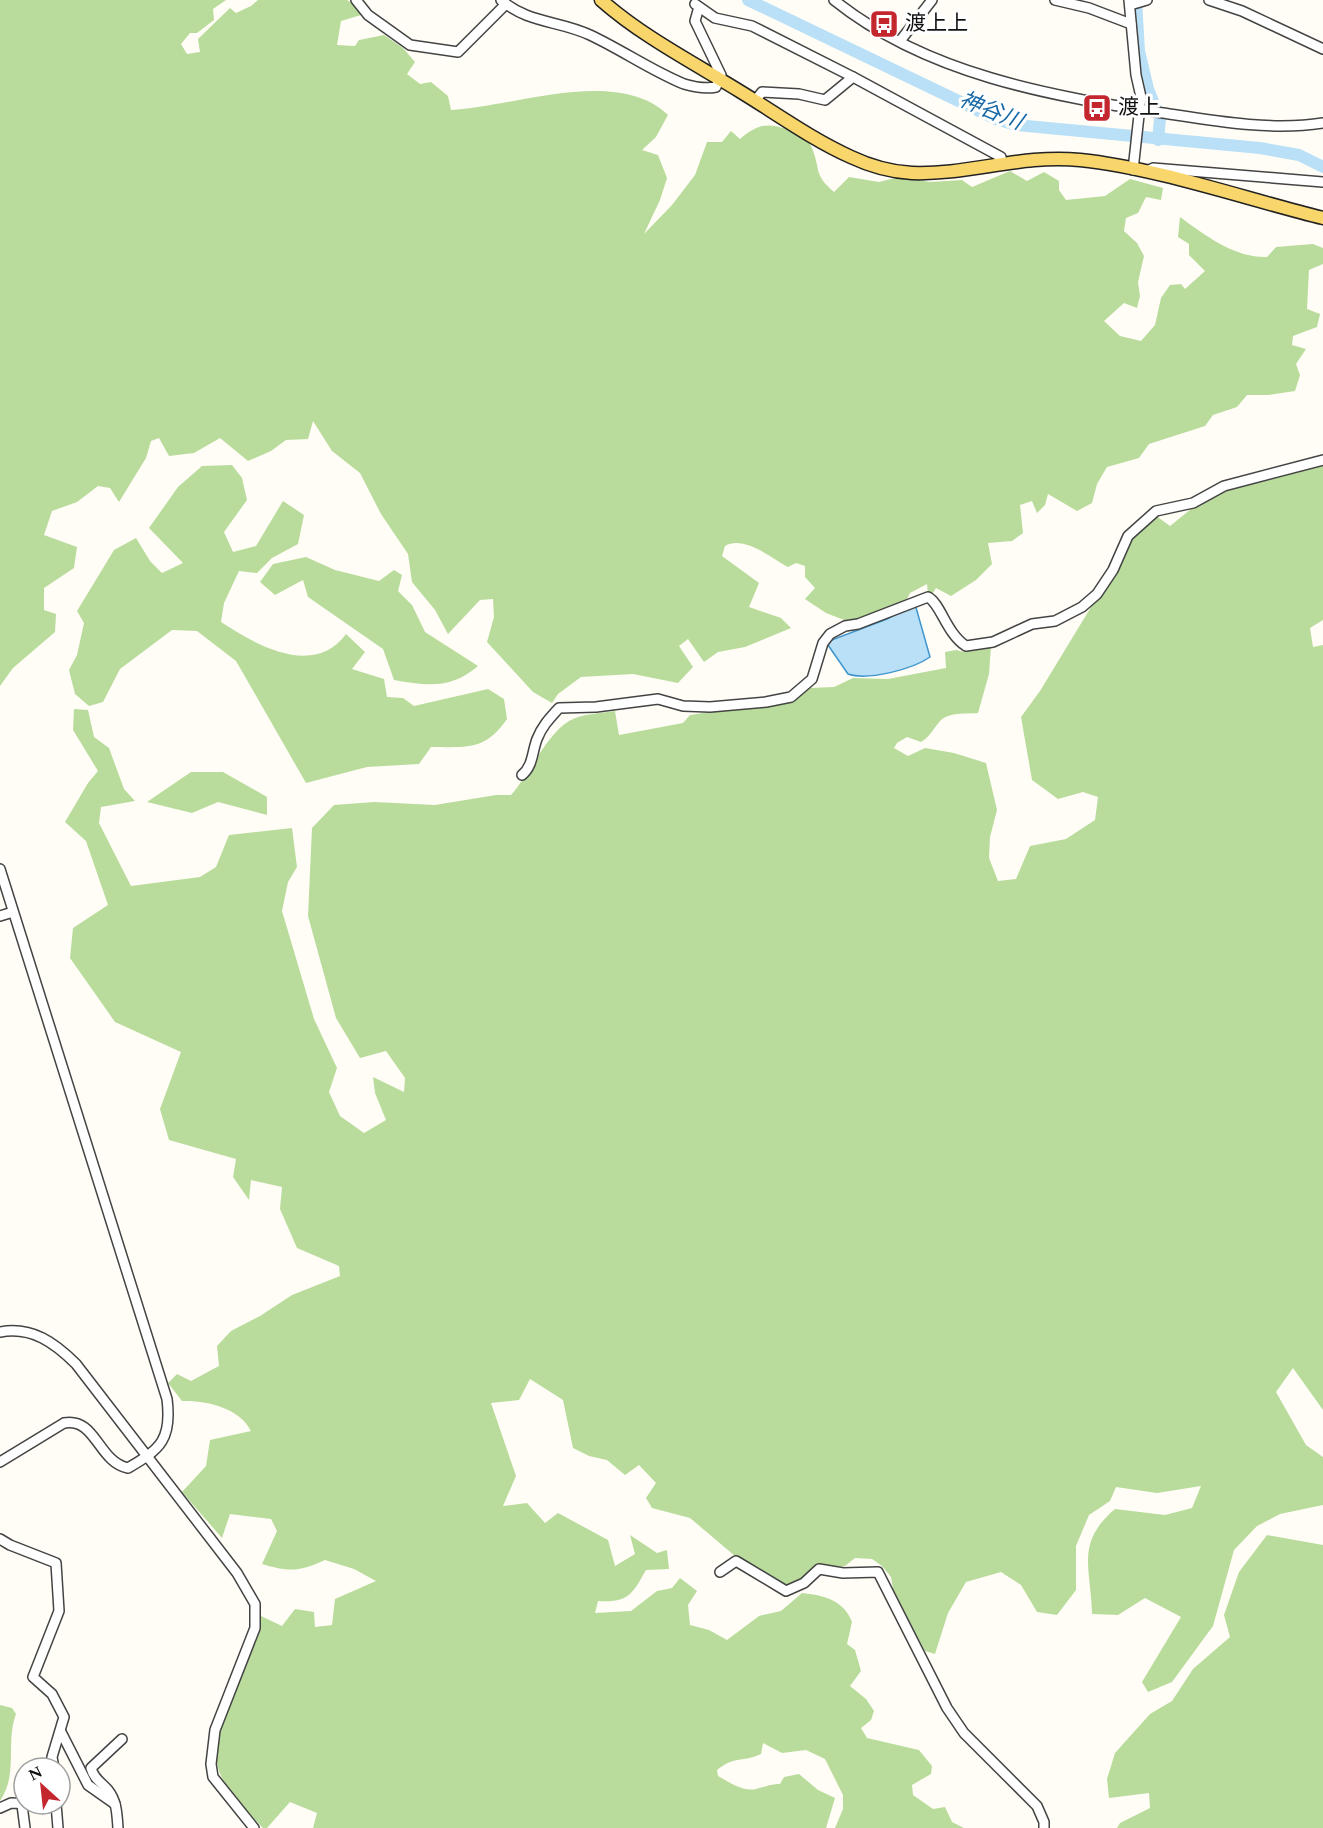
<svg xmlns="http://www.w3.org/2000/svg" width="1323" height="1828" viewBox="0 0 1323 1828" font-family="Spectral,'Noto Sans JP',serif">
<rect width="100%" height="100%" fill="#fffdf5"/>
<g fill="#b9dc9c">
<path d="M0 0H226L213 9 214 20 197 33H190L181 44 187 54 200 52 198 39 230 8 236 13 251 6 258 0H347L355 5 361 15 341 21 337 45 355 46 359 40 384 35 403 48 415 62 407 74 420 84 431 82 448 96 451 110C514 107 617 66 668 115L656 137 642 150 658 155 667 178 660 200 644 234 672 205 695 175 707 142H722L731 131 740 139C759 122 772 122 795 133 802 137 809 140 812 148 821 170 813 174 834 192L849 177 879 182 899 177 930 182 962 180 972 187 1010 171 1027 181 1044 172 1059 181V190L1066 200 1105 196 1130 179 1163 188 1161 200 1146 197 1138 213 1126 218 1124 231 1137 243 1144 256 1138 282 1140 296 1137 308 1124 303 1104 321 1120 336 1141 341 1155 325 1161 298 1170 285 1181 284 1185 289 1205 271 1189 255V244L1178 237 1180 217C1206 236 1235 258 1267 257L1276 247 1313 244 1323 248V264L1309 270 1307 309 1320 314 1317 327 1293 336 1292 345 1306 349 1296 364 1300 375 1295 391 1268 395H1247L1237 407 1213 415 1205 426 1149 444 1139 458 1107 467 1097 484 1092 503 1077 511 1048 494 1045 505 1037 513 1032 501 1020 505 1023 533 1012 541 988 543 992 564 976 580 951 596 936 588 931 596 928 594 927 584 910 593 907 599 852 623 826 613 805 599 815 588 805 577V566L796 563 788 567C771 558 744 535 725 546L722 556 759 583 749 607 781 618 791 628 745 647 718 652 704 662 688 639 679 646 693 667 678 683 633 674 581 677 558 694 552 703 533 692 487 642 494 617 493 599 480 600 448 634 435 610 412 582 408 554 381 514 360 473 332 451 313 421 308 439 286 440 271 451 248 461 220 438 194 453 169 456 159 438 151 441 146 458 119 502 110 488 98 486 77 502 52 511 44 535 77 547 74 568 44 588V610L56 614 55 632 13 668 0 686Z"/>
<path d="M1323 462V620L1310 628 1313 647 1323 645V1410L1293 1368 1276 1392 1306 1445 1323 1457V1505L1280 1514 1257 1526 1234 1550 1213 1626 1172 1682 1148 1692 1142 1682 1181 1617 1145 1598 1118 1615 1092 1614C1091 1568 1075 1543 1115 1509L1165 1515 1192 1508 1201 1486 1157 1493 1116 1487 1110 1501 1089 1515 1076 1546V1590L1057 1615 1037 1612 1021 1585 1001 1572 966 1582 948 1613 935 1654 925 1651 894 1594 891 1577 882 1566 872 1559 855 1558 845 1566 829 1568 784 1587 735 1556 690 1518 652 1508 646 1498 656 1483 639 1465 625 1475 607 1460 589 1456 573 1448 563 1400 530 1379 519 1400 491 1403 516 1476 503 1506 527 1503 545 1523 558 1513 608 1540 615 1566 635 1554 630 1535 657 1553 667 1550 669 1569 646 1570C632 1595 628 1603 598 1601L595 1613 631 1611 657 1591 672 1588 680 1578 697 1591 688 1605 690 1625 709 1630 727 1640 759 1616 781 1611 802 1593C823 1595 844 1600 852 1622L847 1644 855 1650 861 1671 850 1686 866 1699 874 1711 871 1720 861 1728 867 1738 919 1750 932 1766 931 1774 912 1785 913 1795 933 1809 945 1807 952 1822 964 1828H835L843 1809V1795L825 1759 806 1750 782 1753 763 1743 761 1754C741 1763 736 1755 717 1770L718 1776C729 1782 743 1792 756 1789 765 1787 770 1784 780 1784L784 1777 799 1774 818 1790 835 1798 826 1828H313L317 1813 290 1802 267 1828H263C235 1798 207 1776 218 1731L260 1630 261 1616 282 1626 295 1609 314 1612 315 1627 332 1625 335 1599 376 1581 354 1569 325 1560C299 1572 289 1572 262 1564L277 1531 271 1519 230 1514 222 1538 182 1492 206 1466 210 1440 251 1431C240 1408 206 1400 182 1401L168 1383 177 1374 191 1381 219 1366 217 1346 231 1331 260 1316 292 1295 340 1276 339 1266 297 1248 280 1209 282 1187 251 1180 249 1200 233 1177 236 1159 169 1140 160 1109 181 1052 115 1022 70 958 73 928 108 905 86 841 65 822 88 783 98 771 73 730 74 709 88 710 94 737 109 748 124 789 135 801 101 807 99 823 131 886 200 877 216 867 229 835 292 828 297 867 288 882 282 911 314 1019 337 1068 329 1092 340 1116 364 1133 386 1120 375 1093 373 1077 404 1092 405 1078 386 1051 360 1058 336 1018 308 916 312 828 334 805 374 802 435 805 496 795H511C529 775 546 735 569 721 580 714 602 713 615 711L619 735 683 723 690 715 792 700 809 688 834 687 853 678 888 679 946 668 945 652 956 650 965 652 991 646 989 674 978 713C966 714 949 712 940 721 933 729 931 736 921 742L907 737 897 743 894 748 908 756 925 748 954 753 986 763 997 810 990 837 989 858 998 881 1016 879 1030 846 1066 839 1095 820 1098 797 1083 792 1058 799 1032 780 1021 717 1040 691 1136 533 1155 515 1170 526 1206 497 1230 488Z"/>
<path d="M232 465 242 478 247 500 224 532 233 552 256 546 283 501 304 515 298 544 272 558 257 573 239 571 224 603 221 622C256 645 314 678 346 634L365 652 352 669 384 679 387 697 403 698 414 706 488 689 504 699 507 719C485 751 467 747 431 747L419 764 367 767 306 783 236 661 197 631 172 630 120 669 103 702 89 706 75 694 69 670 77 655 84 623 77 611 114 550 136 538 150 561 162 573 183 563 149 528 178 487 202 466Z"/>
<path d="M306 557 335 570 379 581 394 570 402 575 398 591 412 605 425 632 478 666C451 689 428 686 394 680L383 649 308 597 303 580 275 595 260 582 273 564Z"/>
<polygon points="191,772 223,772 267,797 267,815 218,802 192,813 147,802"/>
<polygon points="1267,1535 1323,1545 1323,1828 1117,1828 1120,1823 1150,1808 1149,1793 1109,1798 1107,1779 1115,1753 1150,1714 1172,1701 1193,1669 1230,1637 1224,1615 1239,1572"/>
<path d="M0 1705 12 1708 16 1714C5 1744 19 1772 0 1801Z"/>
</g>
<path fill="#b9e0f7" stroke="#3f96cf" stroke-width="1.5" d="M915 604 930 657C913 669 868 681 848 674L828 645 829 641 887 619Z"/>
<g fill="none" stroke-linecap="round" stroke-linejoin="round">
<g stroke="#b9e0f7" stroke-width="12">
<polyline points="748,0 996,119 1016,125 1260,148 1299,155 1323,167"/>
<polyline points="1136,0 1139,51 1148,89 1160,119 1158,140"/>
</g>
<g stroke="#444" stroke-width="12">
<g id="minor">
<polyline points="356,0 368,15 410,45 458,52 506,4"/>
<path d="M501 0C529 24 558 20 590 35 622 50 652 71 684 84 694 87 706 89 716 87L721 75 695 21 699 7"/>
<path d="M834 0C926 74 1050 96 1163 113 1215 121 1271 131 1323 123"/>
<polyline points="1055,0 1089,8 1131,24"/>
<polyline points="1129,0 1136,75 1141,97 1133,170"/>
<polyline points="1209,0 1242,11 1323,49"/>
<polyline points="695,4 715,18 752,26 853,77"/>
<polyline points="1130,5 1147,0"/>
<polyline points="900,41 932,0"/>
<polyline points="755,101 762,92 799,94 825,100 853,77 1001,157 1002,162"/>
<polyline points="1147,171 1153,168 1323,182"/>
<path d="M522 775C533 766 532 752 537 739 542 726 550 718 559 708L596 707 658 699 683 706 710 707 766 702 791 697 812 679 823 643 830 634 845 626 858 624 928 597C941 604 946 633 966 646L993 642 1032 624 1055 621 1082 607 1097 594 1113 570 1128 536 1156 511 1193 503 1224 486 1323 460"/>
<path d="M0 869 167 1399C172 1439 161 1449 128 1468 98 1462 96 1417 64 1423L0 1462"/>
<polyline points="0,916 13,912"/>
<path d="M0 1332C32 1326 55 1343 76 1364L237 1573 255 1604V1628L215 1730 211 1764 213 1777 254 1828"/>
<polyline points="0,1539 10,1545 56,1563 59,1611 33,1677 52,1694 64,1717 52,1757 54,1768"/>
<polyline points="720,1572 736,1561 786,1591 804,1583 819,1569 843,1573 878,1572 947,1708 964,1733 1037,1806 1044,1822 1044,1828"/>
<polyline points="61,1732 88,1785 115,1804"/>
<polyline points="56,1804 58,1828"/>
<polyline points="22,1805 25,1828"/>
<polyline points="0,1808 11,1803 56,1805"/>
<path d="M118 1828C117 1815 117 1801 108 1790 101 1782 94 1779 91 1768L122 1739"/>
</g>
</g>
<g stroke="#222" stroke-width="15">
<path id="major" d="M601 0C643 37 694 63 741 92 777 114 813 140 851 157 870 166 892 172 912 173 969 175 1022 154 1080 160 1157 168 1246 199 1323 218"/>
</g>
<use href="#minor" stroke="#fff" stroke-width="9"/>
<use href="#major" stroke="#f9d66b" stroke-width="12"/>
</g>
<defs>
<g id="bus-square" transform="scale(1.5)"><rect x="-9" y="-9" width="18" height="18" rx="4" fill="#c4262e" stroke="#fff"/><path d="M-5-6H5V4H4V6H2V4H-2V6H-4V4H-5ZM-3.5-4V0h7V-4ZM-3.5 1.2v1.5H-2V1.2ZM2 1.2v1.5H3.5V1.2Z" fill="#fff"/></g>
</defs>
<g fill-rule="evenodd">
<use href="#bus-square" x="884" y="24"/>
<use href="#bus-square" x="1097" y="108"/>
</g>
<g text-anchor="middle" dominant-baseline="central" stroke-width="6" stroke-linejoin="round" paint-order="stroke">
<g font-size="21" fill="#111" stroke="#fff" text-anchor="start">
<text x="905" y="24">渡上上</text>
<text x="1118" y="108">渡上</text>
</g>
<g font-size="22" font-style="italic" fill="#1768a6" stroke="#fff">
<text transform="translate(991 111) rotate(22)">神谷川</text>
</g>
</g>
<g transform="translate(42 1786) rotate(333)"><circle r="28" fill="#ffffff" stroke="#a0a0a0" stroke-width="1.5"/>
<path d="M0-4.5L10 22L0 15L-10 22Z" fill="#c4262e"/>
<text y="-9" font-size="16" font-weight="bold" text-anchor="middle" fill="#111111">N</text>
</g>
</svg>
